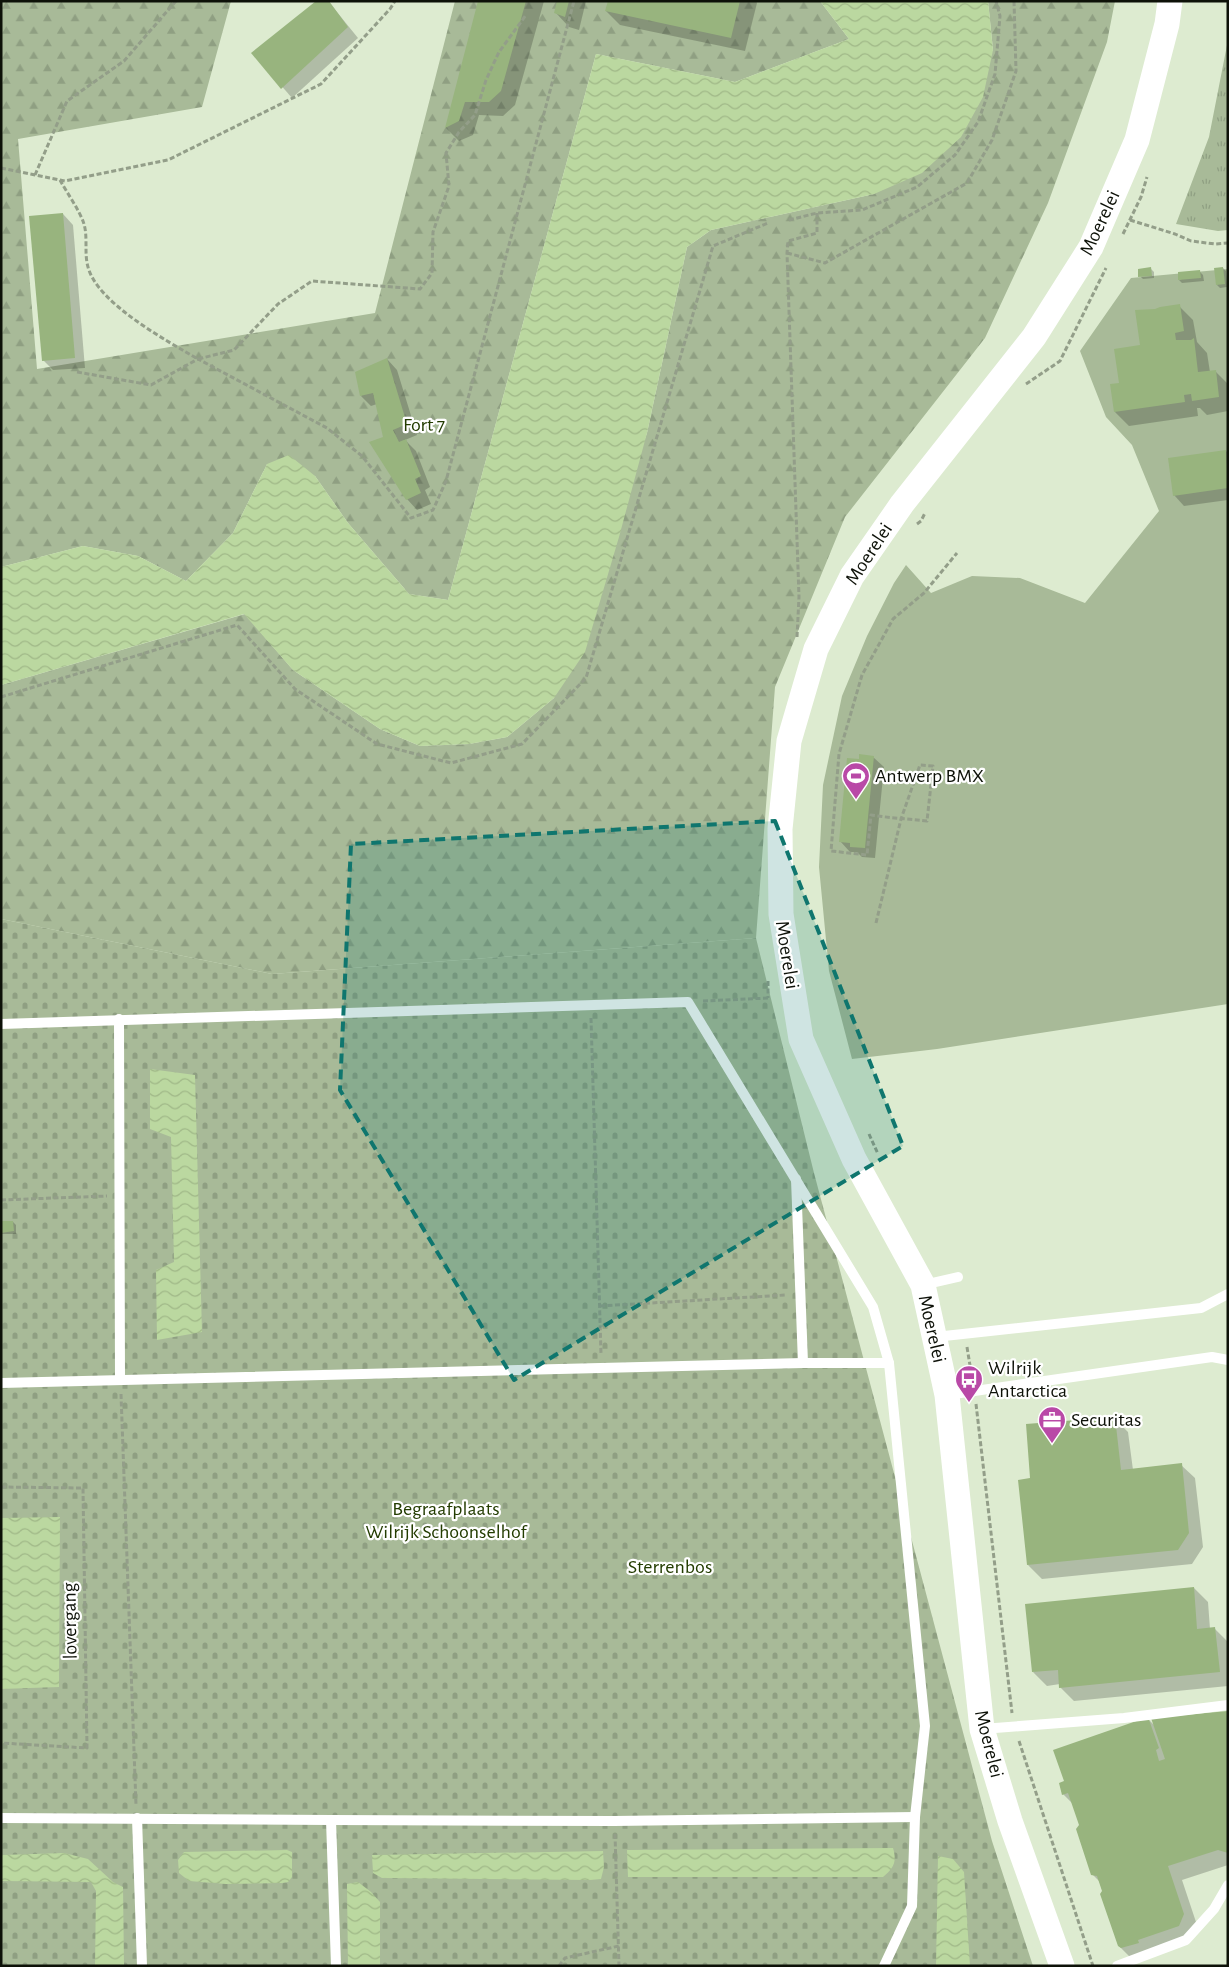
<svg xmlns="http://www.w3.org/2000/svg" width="1229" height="1967" viewBox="0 0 1229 1967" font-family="'Alegreya Sans',sans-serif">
<defs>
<pattern id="grass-tufts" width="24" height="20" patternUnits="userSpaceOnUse" patternTransform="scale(1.25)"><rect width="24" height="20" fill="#a8ba98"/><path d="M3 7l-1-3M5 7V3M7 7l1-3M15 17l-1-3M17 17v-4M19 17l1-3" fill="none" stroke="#8f9f82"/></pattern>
<pattern id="forest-firs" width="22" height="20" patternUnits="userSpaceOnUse" patternTransform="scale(1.25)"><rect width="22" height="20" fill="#a8ba98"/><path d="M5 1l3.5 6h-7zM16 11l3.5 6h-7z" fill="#8f9f82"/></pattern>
<pattern id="cemetery-stones" width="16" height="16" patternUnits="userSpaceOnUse" patternTransform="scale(1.25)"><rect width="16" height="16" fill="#a8ba98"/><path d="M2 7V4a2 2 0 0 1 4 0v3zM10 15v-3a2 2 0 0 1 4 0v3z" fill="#8f9f82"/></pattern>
<pattern id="water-waves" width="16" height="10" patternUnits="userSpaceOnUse" patternTransform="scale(1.25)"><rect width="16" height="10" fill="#bbd8a0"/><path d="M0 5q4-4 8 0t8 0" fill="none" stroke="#a0b888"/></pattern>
</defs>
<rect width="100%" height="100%" fill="#ddebd0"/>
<polygon fill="url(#grass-tufts)" points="1228,40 1228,230 1218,231 1176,224 1209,137"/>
<g fill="url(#forest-firs)">
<polygon points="1,1 231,1 202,107 18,139 37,369 375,313 455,1 820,1 849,39 735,82 596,54 448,600 409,594 348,523 315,476 267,464 233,533 186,581 138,556 83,546 1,567"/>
<polygon points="988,1 1115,1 1107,42 1048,203 985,338 845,517 775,687 756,938 272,974 1,919 1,685 245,614 293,670 380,729 420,746 469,744 507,737 554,698 647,433 687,247 711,230 874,194 993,50"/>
</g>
<polygon fill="url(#cemetery-stones)" points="1,919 272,974 756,938 814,1173 992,1841 1033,1966 1,1966"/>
<polygon fill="#a8ba98" points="1228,269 1228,1004 937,1049 852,1059 829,971 819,867 823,785 842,696 867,636 894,583 906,565 931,593 972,576 1020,578 1085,603 1159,511 1132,445 1106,417 1080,351 1131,278"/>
<g fill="url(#water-waves)">
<polygon points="820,1 988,1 993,50 983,97 961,137 922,173 874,194 711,230 687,247 647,433 619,537 585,652 554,698 507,737 469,744 420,746 380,729 293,670 244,614 1,685 1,567 83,546 138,556 186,581 233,533 267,464 289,455 315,476 348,523 409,594 448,600 596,54 735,82 849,39"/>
<polygon points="150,1069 195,1075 202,1332 157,1340 156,1270 174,1262 171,1137 150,1129"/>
<polygon points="60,1517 59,1687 1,1689 1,1518"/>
<path d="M893 1848C897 1862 894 1868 883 1877H628L627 1850Z"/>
<polygon points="287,1850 292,1852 292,1877 288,1882 282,1883 226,1884 189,1881 179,1873 178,1860 184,1852"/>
<polygon points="603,1851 604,1867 601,1879 590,1880 382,1878 373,1873 372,1855"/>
<polygon points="64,1853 88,1859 113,1882 123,1887 124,1966 95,1966 96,1891 91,1882 1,1881 1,1855"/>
<polygon points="938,1856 953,1859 964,1872 970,1966 936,1966"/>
<polygon points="358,1882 371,1892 380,1902 380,1966 348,1966 347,1884"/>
</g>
<g fill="#0003">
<polygon points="328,1 358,38 292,98 253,53"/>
<polygon points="479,1 544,1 515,105 503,116 479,115 473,135 459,141 446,128"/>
<polygon points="559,1 586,1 579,30 569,27 556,13"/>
<polygon points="609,1 756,1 757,3 745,51 620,25 606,11"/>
<polygon points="63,214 73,225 85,368 53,370 43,360"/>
<polygon points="1223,268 1226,271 1227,287 1220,288 1217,285"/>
<polygon points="1151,269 1154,272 1154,278 1143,279 1140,276"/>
<polygon points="1200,272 1203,275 1204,281 1182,283 1179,280"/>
<polygon points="1179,306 1193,320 1197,342 1207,353 1210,372 1216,372 1228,384 1228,411 1207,415 1200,408 1197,408 1198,416 1129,426 1115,412 1120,384 1141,346 1156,310"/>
<polygon points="387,359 397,370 417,435 405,440 416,451 430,487 425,490 431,504 417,510 407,499 385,438 377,404 371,406 361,396"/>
<polygon points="1226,451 1228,453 1228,500 1184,506 1174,495"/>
<polygon points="873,757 884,767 875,858 862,857 857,852 850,852 840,841"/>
<polygon points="13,1222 16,1225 16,1234 1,1234 1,1223"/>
<polygon points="1114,1418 1128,1432 1133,1470 1181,1465 1195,1478 1203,1547 1192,1564 1042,1579 1028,1565"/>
<polygon points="1194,1588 1208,1602 1210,1629 1215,1629 1228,1642 1228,1686 1074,1701 1060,1687 1060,1684 1047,1686 1033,1672"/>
<polygon points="1228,1713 1228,1865 1182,1880 1198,1928 1152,1956 1133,1960 1119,1946 1100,1882 1092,1874 1081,1825 1073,1804 1063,1794 1065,1782 1147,1718 1155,1726"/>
</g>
<g fill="#98b47e">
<polygon points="316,1 329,1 348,27 281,89 251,53"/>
<polygon points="478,1 526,1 501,91 489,102 465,102 459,121 445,128"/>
<polygon points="557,1 569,1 565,17 554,13"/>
<polygon points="608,1 740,1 731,38 605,11"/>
<polygon points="63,213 75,358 42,361 29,216"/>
<polygon points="1151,267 1152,276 1138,277 1138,269"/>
<polygon points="1223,267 1225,284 1216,285 1214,268"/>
<polygon points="1200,270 1201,278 1178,280 1178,272"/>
<polygon points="1180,304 1184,331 1175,333 1176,340 1191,340 1194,338 1198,372 1216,370 1219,397 1192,401 1191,394 1184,395 1185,402 1114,412 1110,384 1119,383 1114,349 1140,345 1135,310 1155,309 1160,307"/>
<polygon points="387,358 407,424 393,430 399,442 406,439 421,476 415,479 421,493 406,500 369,442 383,437 373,393 360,396 355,372"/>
<polygon points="1226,450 1228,488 1173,496 1168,458"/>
<polygon points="859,754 874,756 865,848 850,847 850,843 839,842 847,758 859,759"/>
<polygon points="1,1221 13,1221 14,1231 1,1233"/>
<polygon points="1115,1417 1121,1470 1182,1463 1189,1533 1178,1550 1027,1565 1018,1480 1030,1478 1026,1424"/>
<polygon points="1194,1587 1197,1629 1215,1627 1220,1672 1059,1688 1058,1670 1032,1672 1025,1604"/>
<polygon points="1228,1711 1228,1853 1218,1850 1168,1866 1184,1914 1179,1926 1138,1940 1139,1943 1121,1948 1118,1946 1100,1894 1102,1891 1097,1876 1091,1875 1076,1829 1079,1825 1068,1793 1062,1795 1059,1783 1064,1781 1053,1750 1148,1717 1159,1748 1156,1750 1159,1761 1165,1759 1151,1718"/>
</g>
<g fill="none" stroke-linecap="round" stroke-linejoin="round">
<g stroke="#939e89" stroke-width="3" stroke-dasharray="5 2.5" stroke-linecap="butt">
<polyline points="1,168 65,181 168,160 321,84 390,9 395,1"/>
<polyline points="35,175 67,101 124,61 176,1"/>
<path d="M60 180C67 193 80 211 84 224 88 238 84 253 88 267 97 303 167 341 198 359L234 350 278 304 312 281 420 289 432 273 433 232 449 186 446 153 459 132 475 115 486 80 499 52 526 15"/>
<polyline points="789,220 817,213 862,210 917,187 955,155 978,122 995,74 1000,16 996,1"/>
<polyline points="1130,220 1175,234 1191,241 1215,244 1228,243"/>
<polyline points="1123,234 1141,197 1147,177"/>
<polyline points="787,253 825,263 967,183 992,140 1016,71 1014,1"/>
<polyline points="77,372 151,385 198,359 327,428 362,456 411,518 433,510 446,481 574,1"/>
<polyline points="1026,384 1060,361 1106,268"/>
<polyline points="917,524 921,521 925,513"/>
<polyline points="797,637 799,597 787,253 788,241 817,233 817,213"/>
<polyline points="1,697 237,625 295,689 377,744 451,763 522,744 586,678 713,246 768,223"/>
<path d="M876 923 901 819 920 765 933 766 927 821C909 819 890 818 871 815L867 855 831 851 839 754 862 675 893 619 924 593 957 553"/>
<polyline points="768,981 768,998"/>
<polyline points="703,1001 769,998"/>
<polyline points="591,1018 601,1354"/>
<polyline points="869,1134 878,1154"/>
<polyline points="1,1200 107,1196"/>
<polyline points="600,1306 786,1295"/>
<polyline points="967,1347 972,1378"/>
<polyline points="121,1394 136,1805"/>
<polyline points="976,1404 1012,1713"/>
<polyline points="1,1487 83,1488 87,1748 1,1743"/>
<polyline points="1019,1741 1093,1966"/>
<polyline points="615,1834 619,1966"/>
<polyline points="559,1966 565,1958 619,1946"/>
</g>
<g stroke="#fff" stroke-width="10">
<polyline points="119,1019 120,1379"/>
<polyline points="1,1024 688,1002 873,1307 889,1363 925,1726 915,1817 912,1906 884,1966"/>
<polyline points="796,1179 803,1363"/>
<polyline points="923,1285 958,1277"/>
<polyline points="935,1337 1201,1308 1228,1294"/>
<polyline points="1,1383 803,1363 889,1363"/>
<polyline points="947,1395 1212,1357 1228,1360"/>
<polyline points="982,1729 1124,1718 1228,1705"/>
<polyline points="1,1818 331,1820 336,1966"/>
<polyline points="137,1818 142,1966"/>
<polyline points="331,1820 614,1821 915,1817"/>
<polyline points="1117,1966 1186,1940 1214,1909 1228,1885"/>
</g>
<polyline stroke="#fff" stroke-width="25" points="1062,1966 1010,1821 982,1729 947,1395 923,1285 854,1159 801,1039 781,914 780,829 789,741 816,649 852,576 902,504 1034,337 1091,247 1137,140 1167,24 1170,1"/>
</g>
<path fill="#0f766e" fill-opacity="0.2" stroke="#0f766e" stroke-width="4" stroke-dasharray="10 6" stroke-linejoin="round" d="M775 821 903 1146 514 1380 340 1090 351 844Z"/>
<defs>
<g id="stadium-pin" transform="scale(1.4375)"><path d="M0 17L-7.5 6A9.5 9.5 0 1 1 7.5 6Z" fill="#b949a7" stroke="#fff"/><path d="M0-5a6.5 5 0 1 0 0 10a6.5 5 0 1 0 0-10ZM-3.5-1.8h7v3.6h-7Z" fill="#fff"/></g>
<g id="bus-pin" transform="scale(1.4375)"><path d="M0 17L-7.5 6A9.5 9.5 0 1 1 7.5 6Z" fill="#b949a7" stroke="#fff"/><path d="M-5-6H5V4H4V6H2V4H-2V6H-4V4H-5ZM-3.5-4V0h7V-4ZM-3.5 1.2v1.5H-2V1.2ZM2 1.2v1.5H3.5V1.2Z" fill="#fff"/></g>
<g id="office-pin" transform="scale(1.4375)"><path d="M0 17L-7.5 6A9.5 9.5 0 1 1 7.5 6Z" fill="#b949a7" stroke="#fff"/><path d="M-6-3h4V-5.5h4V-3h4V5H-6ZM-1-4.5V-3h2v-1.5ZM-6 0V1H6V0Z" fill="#fff"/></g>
</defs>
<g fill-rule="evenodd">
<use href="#stadium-pin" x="856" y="776"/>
<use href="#bus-pin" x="969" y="1379"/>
<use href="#office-pin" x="1052" y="1420"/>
</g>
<g text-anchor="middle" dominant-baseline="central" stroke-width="4.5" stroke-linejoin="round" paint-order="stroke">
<g font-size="20" fill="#0d1108" stroke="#fff">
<text transform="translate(1100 223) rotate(-65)">Moerelei</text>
<text transform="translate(869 554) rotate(-57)">Moerelei</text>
<text transform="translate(787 955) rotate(81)">Moerelei</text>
<text transform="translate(932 1329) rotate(77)">Moerelei</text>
<text transform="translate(70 1621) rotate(-91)">lovergang</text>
<text transform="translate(989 1744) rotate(76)">Moerelei</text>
</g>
<g font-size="20" fill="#233c00" stroke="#fff">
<text x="424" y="425">Fort 7</text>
<text x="446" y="1509">Begraafplaats<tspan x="446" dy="23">Wilrijk Schoonselhof</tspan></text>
<text x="670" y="1567">Sterrenbos</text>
</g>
<g font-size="20" fill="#0d1108" stroke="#fff" text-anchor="start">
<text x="875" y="776">Antwerp BMX</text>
<text x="988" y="1368">Wilrijk<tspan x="988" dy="23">Antarctica</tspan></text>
<text x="1071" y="1420">Securitas</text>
</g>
</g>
<rect width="1229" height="1967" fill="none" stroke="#0d1108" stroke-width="5"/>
</svg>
